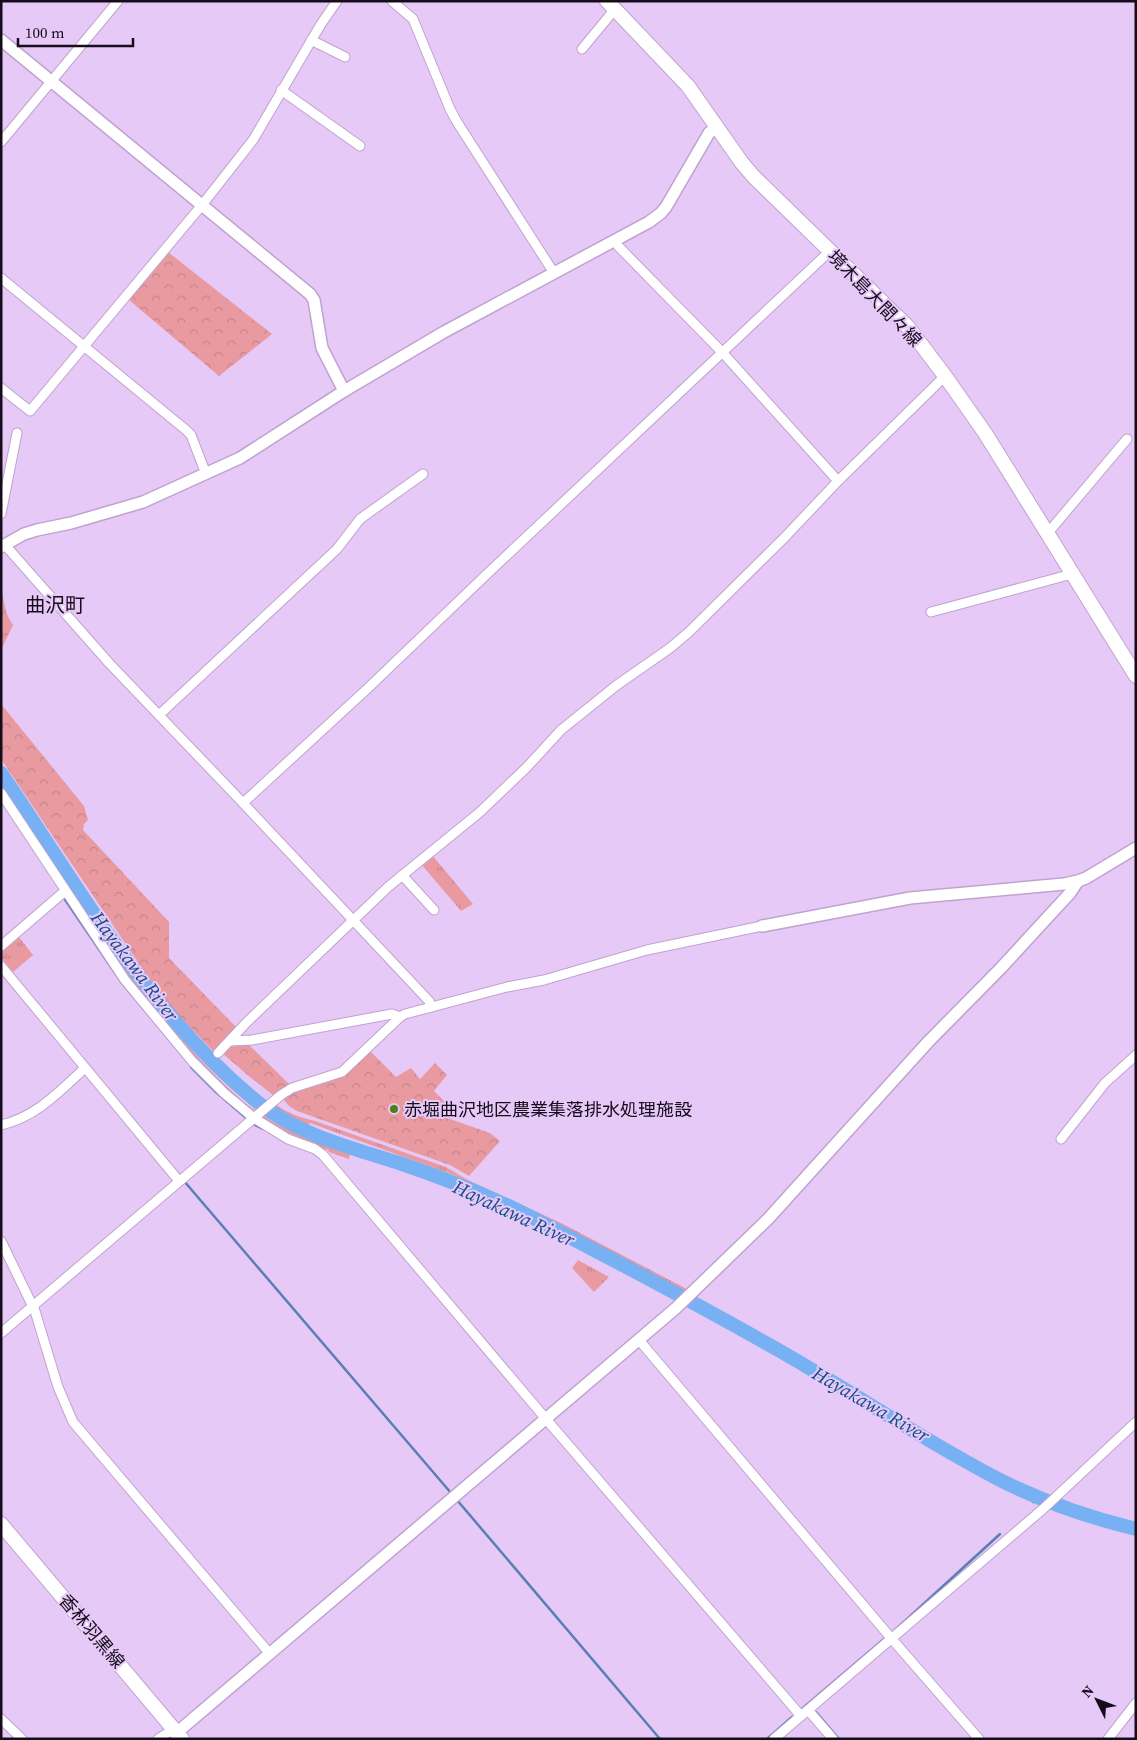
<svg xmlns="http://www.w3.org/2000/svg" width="1137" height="1740" viewBox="0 0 1137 1740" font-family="'Source Serif 4','Noto Sans JP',serif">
<defs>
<pattern id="grass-tufts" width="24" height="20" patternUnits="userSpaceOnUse" patternTransform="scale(1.25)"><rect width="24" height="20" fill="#e99aa1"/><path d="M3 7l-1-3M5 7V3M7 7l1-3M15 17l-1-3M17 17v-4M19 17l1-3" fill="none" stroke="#c7848a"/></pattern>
<pattern id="forest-crowns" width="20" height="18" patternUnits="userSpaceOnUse" patternTransform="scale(1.25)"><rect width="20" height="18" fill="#e99aa1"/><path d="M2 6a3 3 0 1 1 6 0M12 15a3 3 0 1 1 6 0" fill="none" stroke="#c7848a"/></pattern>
</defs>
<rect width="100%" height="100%" fill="#e6c9f7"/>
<g fill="url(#grass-tufts)">
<path d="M44 849C93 921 140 994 199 1058 220 1080 241 1103 267 1118 293 1134 321 1144 350 1154L349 1159 329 1152 328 1150C296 1140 280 1136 256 1112L250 1111 215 1082 126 977 41 851Z"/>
<polygon points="432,855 473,904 461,911 421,864"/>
<polygon points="19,937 33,955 13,972 1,957 1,951"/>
<path d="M276 1105C288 1113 301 1118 315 1121L446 1167 466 1179 563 1224 685 1288 687 1291 685 1293 561 1227 498 1196 471 1185 454 1175 310 1123 308 1126 287 1115 274 1106Z"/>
<polygon points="578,1260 609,1277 594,1292 572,1268"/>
</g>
<g fill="url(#forest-crowns)">
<polygon points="168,252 272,334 219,376 129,300"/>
<path d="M1 588C5 602 4 613 13 625L1 650Z"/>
<polygon points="1,704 84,806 88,820 84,824 83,830 169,922 169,958 236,1027 236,1029 215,1053 162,998 1,759"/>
<polygon points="248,1044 290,1085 273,1095 251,1078 222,1053 230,1047"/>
<polygon points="369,1050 396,1077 411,1068 420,1079 435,1063 447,1075 434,1091 446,1103 436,1114 490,1133 500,1141 469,1176 450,1165 297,1111 289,1106 283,1099 291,1093 346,1074"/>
</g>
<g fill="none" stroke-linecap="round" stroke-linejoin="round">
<g stroke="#5a7fb2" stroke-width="2.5">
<polyline points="64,898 122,983 188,1062"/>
<polyline points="191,1067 216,1092 245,1117"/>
<polyline points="255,1125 263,1129"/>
<polyline points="184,1181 451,1493"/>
<polyline points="457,1500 660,1739"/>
<polyline points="1033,1502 1037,1497"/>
<polyline points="894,1631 1000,1534"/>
<polyline points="803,1708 884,1639"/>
<polyline points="816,1712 839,1739"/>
<polyline points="767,1739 792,1717"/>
</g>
<path stroke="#77b0f3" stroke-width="14" d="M1 773C80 889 149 1015 260 1104 301 1136 353 1148 402 1164 438 1176 478 1192 513 1208 548 1225 584 1245 619 1263 683 1297 747 1331 809 1368 874 1406 937 1448 1004 1482 1045 1502 1091 1518 1136 1529"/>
<g stroke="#bfa3cf" stroke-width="11">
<g id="minor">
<polyline points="392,1 413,19 450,109 457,122 554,273"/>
<polyline points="311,40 345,57"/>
<polyline points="582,49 615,9"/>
<polyline points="281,90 360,146"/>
<polyline points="1,142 118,1"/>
<polyline points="615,241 618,246 722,352 838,481"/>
<polyline points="1,278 186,430 191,435 206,474"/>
<polyline points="1,388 30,411 202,205 253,140 321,24 337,1"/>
<polyline points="1,514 17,433"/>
<polyline points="1047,534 1127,439"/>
<polyline points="5,545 109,663 243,803 429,1001 431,1007"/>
<polyline points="931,612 1072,574"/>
<polyline points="159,715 337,549 360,519 423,474"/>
<polyline points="1,793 125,980 192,1061 224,1093 254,1118 288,1139 315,1149 323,1155 546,1419 801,1716"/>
<polyline points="243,803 367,689 487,574 830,251"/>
<polyline points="402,875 434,910"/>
<polyline points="1,946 65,891"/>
<polyline points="1,966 179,1181"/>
<polyline points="231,1041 252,1040 392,1014 400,1017"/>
<polyline points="218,1053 247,1022 388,887 480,812 527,767 561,730 617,685 670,648 689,632 785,537 838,481 945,376"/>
<path d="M1 1125C36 1117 59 1092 85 1068"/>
<polyline points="1061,1139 1105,1083 1136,1055"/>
<polyline points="1,1241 35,1311 58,1387 73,1422 270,1654"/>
<polyline points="1,1333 281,1095 292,1088 342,1072 400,1017 405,1014 507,987 544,980 647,950 762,926"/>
<polyline points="639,1340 891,1638 979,1739"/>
<polyline points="808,1710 833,1739"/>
<polyline points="1,1719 22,1739"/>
<polyline points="158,1739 169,1732 176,1732"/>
<polyline points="774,1739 1043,1509 1136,1422"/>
<polyline points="1108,1739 1136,1703"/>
</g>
</g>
<g stroke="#bfa3cf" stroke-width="14">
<g id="tertiary">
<polyline points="1,40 310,294 314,300 322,348 344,391"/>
<polyline points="1,547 24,534 37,530 71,523 143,502 240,458 344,391 444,332 649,222 661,213 666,207 709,133 717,127"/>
<polyline points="762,926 910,898 1064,884 1078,881 1086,878 1136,848"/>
<polyline points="176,1732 181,1729 676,1308 768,1219 928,1042 1001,968 1070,893 1078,881"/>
</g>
</g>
<g stroke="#bfa3cf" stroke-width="16">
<g id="secondary">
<polyline points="607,1 688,86 742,163 754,177 908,327 945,376 985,433 1136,676"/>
<polyline points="1,1524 182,1739"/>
</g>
</g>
<use href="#minor" stroke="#fff" stroke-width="9"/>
<use href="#tertiary" stroke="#fff" stroke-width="11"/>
<use href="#secondary" stroke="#fff" stroke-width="14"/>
</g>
<circle fill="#4d8218" stroke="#e6c9f7" stroke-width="2" cx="394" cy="1109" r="5"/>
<g text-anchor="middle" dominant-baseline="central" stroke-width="4" stroke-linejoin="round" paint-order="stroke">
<g font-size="18" fill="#160c1c" stroke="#e6c9f7">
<text transform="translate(875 298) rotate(46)">境木島大間々線</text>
<text transform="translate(92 1631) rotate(50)">香林羽黒線</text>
</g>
<g font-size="18" fill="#160c1c" stroke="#e6c9f7" text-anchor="start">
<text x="404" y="1109">赤堀曲沢地区農業集落排水処理施設</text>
</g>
<g font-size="19" font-style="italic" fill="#114c88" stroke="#e6c9f7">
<text transform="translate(135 966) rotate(53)">Hayakawa River</text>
<text transform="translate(514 1213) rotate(25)">Hayakawa River</text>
<text transform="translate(871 1404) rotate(30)">Hayakawa River</text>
</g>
<g font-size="20" fill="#160c1c" stroke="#e6c9f7">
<text x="55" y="605">曲沢町</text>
</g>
</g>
<rect width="1137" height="1740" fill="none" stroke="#160c1c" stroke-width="5"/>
<g transform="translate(1097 1700) rotate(312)" stroke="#e6c9f7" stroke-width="4" paint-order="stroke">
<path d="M0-4L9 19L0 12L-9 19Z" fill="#160c1c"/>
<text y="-8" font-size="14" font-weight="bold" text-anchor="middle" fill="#160c1c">N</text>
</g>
<path d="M18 38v8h115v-8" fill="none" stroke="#160c1c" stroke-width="2.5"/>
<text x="25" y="38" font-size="15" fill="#160c1c" stroke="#e6c9f7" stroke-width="4" paint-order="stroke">100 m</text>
</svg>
